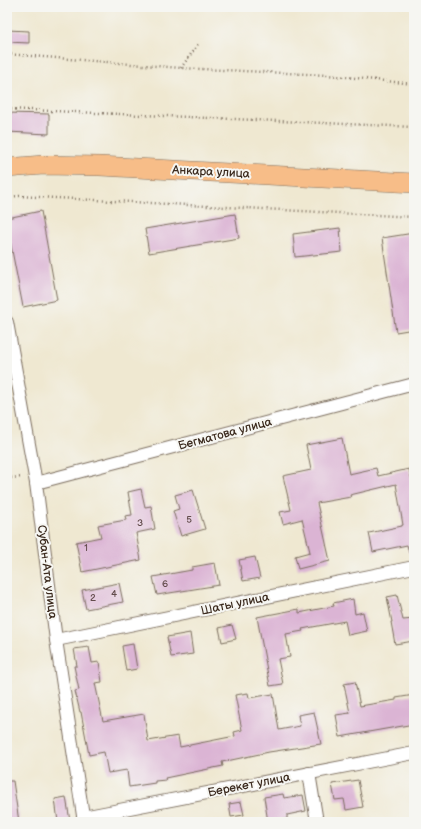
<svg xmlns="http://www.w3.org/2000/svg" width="421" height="829" viewBox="0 0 421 829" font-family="'Balsamiq Sans',sans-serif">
<rect width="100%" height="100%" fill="#f6f6f2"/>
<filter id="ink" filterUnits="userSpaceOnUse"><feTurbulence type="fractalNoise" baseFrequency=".025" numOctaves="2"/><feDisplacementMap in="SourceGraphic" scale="8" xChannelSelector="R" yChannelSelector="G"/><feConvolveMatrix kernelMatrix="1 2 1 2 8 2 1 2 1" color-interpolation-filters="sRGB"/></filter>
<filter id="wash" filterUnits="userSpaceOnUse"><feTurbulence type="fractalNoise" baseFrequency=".012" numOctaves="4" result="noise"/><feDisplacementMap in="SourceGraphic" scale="16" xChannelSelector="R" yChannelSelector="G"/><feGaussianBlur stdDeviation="0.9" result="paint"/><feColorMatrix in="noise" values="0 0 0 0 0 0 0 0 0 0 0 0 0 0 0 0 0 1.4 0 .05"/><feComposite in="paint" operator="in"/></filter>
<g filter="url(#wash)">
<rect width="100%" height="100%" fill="#efe8d1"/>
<g id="blocks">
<g fill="#dbb4d4">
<polygon points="7,30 29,31 29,43 7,42"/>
<polygon points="7,113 49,114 49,134 7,132"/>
<polygon points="41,211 57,300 23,307 7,225 7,218"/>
<polygon points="235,214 239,238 149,253 145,229"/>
<polygon points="340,228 342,252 295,257 293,234"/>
<polygon points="414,233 414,329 396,332 382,238"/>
<polygon points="342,438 349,474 376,468 378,476 409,469 414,489 414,553 409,553 407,545 373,552 369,533 402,526 402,525 403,525 396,484 350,495 351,497 317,503 330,561 298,569 295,556 310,552 302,519 283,524 280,512 291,510 283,476 311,470 306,445"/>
<polygon points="141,489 145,507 151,506 155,529 136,533 141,560 82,572 76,542 101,537 98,525 126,520 125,516 132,515 128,492"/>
<polygon points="193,490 205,529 181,536 173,511 179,509 175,495"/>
<polygon points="255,557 260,578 243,581 239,560"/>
<polygon points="215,563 219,585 157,595 153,577 192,570 192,567"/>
<polygon points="119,583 123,602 86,609 82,590"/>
<polygon points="397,595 403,620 414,619 414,641 395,644 391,622 392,622 387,597"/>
<polygon points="353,599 355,614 363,612 367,631 348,635 345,621 302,629 303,631 286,634 290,657 278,659 283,684 270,686 257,617 299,609 299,613 334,606 333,603"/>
<polygon points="232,625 236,639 222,642 219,628"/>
<polygon points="190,633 193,654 171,657 167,637"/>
<polygon points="133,644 137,669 126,671 122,646"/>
<polygon points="89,647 92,663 99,662 102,682 95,683 103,721 144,714 148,741 178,736 180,747 235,736 234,732 242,730 235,695 248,693 249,698 273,694 279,730 300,726 298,715 314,712 321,744 269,752 222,762 223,766 165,778 166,780 155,781 155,783 129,787 127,770 108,773 104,752 89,755 81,712 80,712 75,691 79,690 74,666 77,666 74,649"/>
<polygon points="355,682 360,706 396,700 396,698 414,695 414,724 340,737 336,715 350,713 344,684"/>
<polygon points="358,780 363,807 346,810 344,799 335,800 332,784"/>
<polygon points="7,781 13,781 19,822 7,822"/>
<polygon points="283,794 284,798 303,795 306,811 287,815 287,819 268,822 264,797"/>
<polygon points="66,797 70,821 58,822 55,799"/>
<polygon points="241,802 244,815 231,817 229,804"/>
</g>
</g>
</g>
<g filter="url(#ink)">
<use href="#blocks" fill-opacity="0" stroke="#7a6c5d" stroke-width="1"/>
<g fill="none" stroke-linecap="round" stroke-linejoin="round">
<g stroke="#7a6c5d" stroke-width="14">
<g id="minor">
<polyline points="7,322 36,483 56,640 84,822"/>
<polyline points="36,483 414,384"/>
<polyline points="56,640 414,567"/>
<polyline points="309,773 317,822"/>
<polyline points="83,817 414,753"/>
</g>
</g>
<g stroke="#7a6c5d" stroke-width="20">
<polyline id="primary" points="7,168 43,165 100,166 414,183"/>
</g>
<g stroke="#7a6c5d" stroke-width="2.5" stroke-dasharray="1 3" stroke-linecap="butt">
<polyline points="7,54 181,68 327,75 414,84"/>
<polyline points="181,68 198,44"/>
<polyline points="7,109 414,127"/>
<polyline points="7,197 19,196 414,217"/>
<polyline points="7,478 22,477"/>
</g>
<use href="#minor" stroke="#fff" stroke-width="12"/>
<use href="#primary" stroke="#f7bd88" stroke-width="19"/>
</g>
</g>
<g text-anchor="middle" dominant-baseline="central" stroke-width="4" stroke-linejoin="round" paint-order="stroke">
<g font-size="10" fill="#634c4c">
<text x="189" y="520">5</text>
<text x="140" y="523">3</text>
<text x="86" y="548">1</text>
<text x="165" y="584">6</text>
<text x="114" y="594">4</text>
<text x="93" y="598">2</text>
</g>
<g font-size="12" fill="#3b2a1e" stroke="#f6f6f2">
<text transform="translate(211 172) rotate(3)">Анкара улица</text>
<text transform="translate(225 434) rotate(-15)">Бегматова улица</text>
<text transform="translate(47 572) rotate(83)">Субан-Ата улица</text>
<text transform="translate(235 604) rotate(-12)">Шаты улица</text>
<text transform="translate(249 785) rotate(-11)">Берекет улица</text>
</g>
</g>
<rect width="421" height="829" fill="none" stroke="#f6f6f2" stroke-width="24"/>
</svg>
